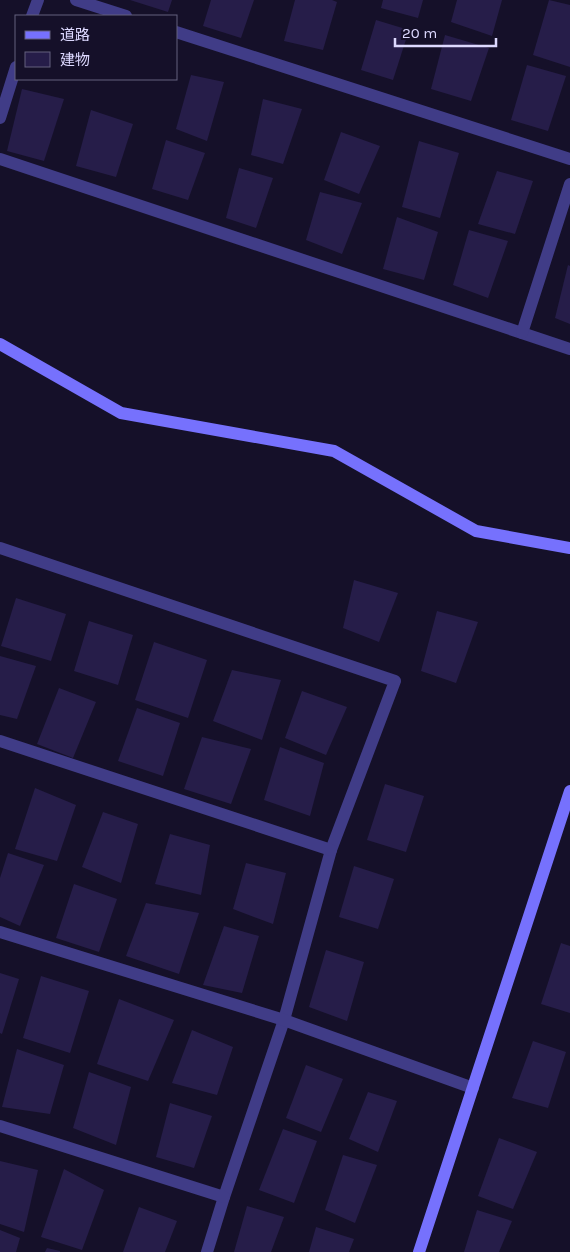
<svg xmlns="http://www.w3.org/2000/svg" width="570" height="1252" viewBox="0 0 570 1252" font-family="Karla,'Noto Sans JP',sans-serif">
<rect width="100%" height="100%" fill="#151029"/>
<g fill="#261d49">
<polygon points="130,0 172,0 168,12"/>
<polygon points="211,0 254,0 241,38 203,26"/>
<polygon points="295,0 332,0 337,2 323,50 284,41"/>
<polygon points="383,0 423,0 418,18 381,8"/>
<polygon points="457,0 502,0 492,36 451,22"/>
<polygon points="549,0 570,5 570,67 533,55"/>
<polygon points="376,20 409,30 393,80 361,70"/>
<polygon points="445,35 489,48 471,101 431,89"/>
<polygon points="527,65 566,76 548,131 511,120"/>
<polygon points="191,75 224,82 207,141 176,129"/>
<polygon points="22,89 64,99 44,161 7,151"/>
<polygon points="263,99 302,109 283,164 251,155"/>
<polygon points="91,110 133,124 116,177 76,166"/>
<polygon points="341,132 380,146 359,194 324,180"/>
<polygon points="166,140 205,153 188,200 152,189"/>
<polygon points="419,141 459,153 440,218 402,207"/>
<polygon points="239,168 273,178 256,228 226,218"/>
<polygon points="497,171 533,181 515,234 478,224"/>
<polygon points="320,192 362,203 342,254 306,240"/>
<polygon points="397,217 438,232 424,280 383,269"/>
<polygon points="469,230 508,241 488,298 453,285"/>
<polygon points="568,265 570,266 570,324 555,318"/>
<polygon points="354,580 398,593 379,642 343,628"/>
<polygon points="16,598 66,614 51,661 1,646"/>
<polygon points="437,611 478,622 456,683 421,671"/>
<polygon points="89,621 133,635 118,685 74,671"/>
<polygon points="154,642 207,660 188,718 135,700"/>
<polygon points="0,656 36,666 17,719 0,715"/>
<polygon points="232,670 281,680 262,740 213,721"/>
<polygon points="59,688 96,702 73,758 37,744"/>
<polygon points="302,691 347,707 326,755 285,738"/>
<polygon points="137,708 180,723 163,776 118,761"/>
<polygon points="202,737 251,749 231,804 184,789"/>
<polygon points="280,747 324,763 310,816 264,800"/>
<polygon points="385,784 424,796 406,852 367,840"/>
<polygon points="35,788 76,805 57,861 15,849"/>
<polygon points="103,812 138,824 121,883 82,867"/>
<polygon points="170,834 210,845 201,895 155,884"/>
<polygon points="8,853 44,865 20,926 0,917 0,878"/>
<polygon points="246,863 286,873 273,924 233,909"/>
<polygon points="354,866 394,879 378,929 339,917"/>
<polygon points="74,884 117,899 99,952 56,938"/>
<polygon points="146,903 199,913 179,974 126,956"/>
<polygon points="224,926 259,936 242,993 203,985"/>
<polygon points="561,943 570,946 570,1013 541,1004"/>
<polygon points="326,950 364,962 347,1021 309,1007"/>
<polygon points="0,973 19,979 2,1034 0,1033"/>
<polygon points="41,976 89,991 70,1053 23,1038"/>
<polygon points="119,999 174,1020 148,1081 97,1064"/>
<polygon points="192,1030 233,1047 217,1095 172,1083"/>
<polygon points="533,1041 566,1052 548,1108 512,1098"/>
<polygon points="17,1049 64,1065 50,1114 2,1107"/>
<polygon points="306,1065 343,1079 321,1132 286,1118"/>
<polygon points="89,1072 131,1087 116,1145 73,1128"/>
<polygon points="368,1092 397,1101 378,1152 349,1139"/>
<polygon points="170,1103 212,1116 194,1168 156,1157"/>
<polygon points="283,1129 317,1141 294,1203 259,1190"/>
<polygon points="499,1138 537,1152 513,1209 478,1196"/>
<polygon points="343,1155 377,1165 355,1223 325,1210"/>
<polygon points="0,1161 38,1170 24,1232 0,1224"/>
<polygon points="64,1169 104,1190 82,1250 41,1237"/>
<polygon points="247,1206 284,1217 271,1252 234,1252"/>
<polygon points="139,1207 177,1221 165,1252 123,1252"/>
<polygon points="477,1210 512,1221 499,1252 464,1252"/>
<polygon points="316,1227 354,1239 349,1252 309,1252"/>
<polygon points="0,1230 20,1238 16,1252 0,1252"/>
<polygon points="47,1248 60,1251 60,1252 45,1252"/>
</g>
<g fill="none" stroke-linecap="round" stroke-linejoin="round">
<g stroke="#403c87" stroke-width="12">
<polyline points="76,0 126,16"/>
<polyline points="32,16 38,0"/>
<polyline points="176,32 570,159"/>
<polyline points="0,118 16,67"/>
<polyline points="0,159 570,349"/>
<polyline points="522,333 570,184"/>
<polyline points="0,548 395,681 331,850 284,1020 224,1197 207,1252"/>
<polyline points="0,741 331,850"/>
<polyline points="0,932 284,1020 473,1088"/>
<polyline points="0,1126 224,1197"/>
</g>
<g stroke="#7671fd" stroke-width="12">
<polyline points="0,344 121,413 334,451 476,531 570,548"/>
<polyline points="419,1252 570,791"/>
</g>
</g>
<rect x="15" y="15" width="162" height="65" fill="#151029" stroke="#65607f"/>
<rect x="25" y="31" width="25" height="8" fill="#7671fd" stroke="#65607f"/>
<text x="60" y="40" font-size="15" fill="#ddd9ff">道路</text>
<rect x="25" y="52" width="25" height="15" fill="#261d49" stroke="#65607f"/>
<text x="60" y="65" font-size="15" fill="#ddd9ff">建物</text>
<path d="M395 38v8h101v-8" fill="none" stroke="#ddd9ff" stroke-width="2.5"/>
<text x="402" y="38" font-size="15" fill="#ddd9ff" stroke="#151029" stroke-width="4" paint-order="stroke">20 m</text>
</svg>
